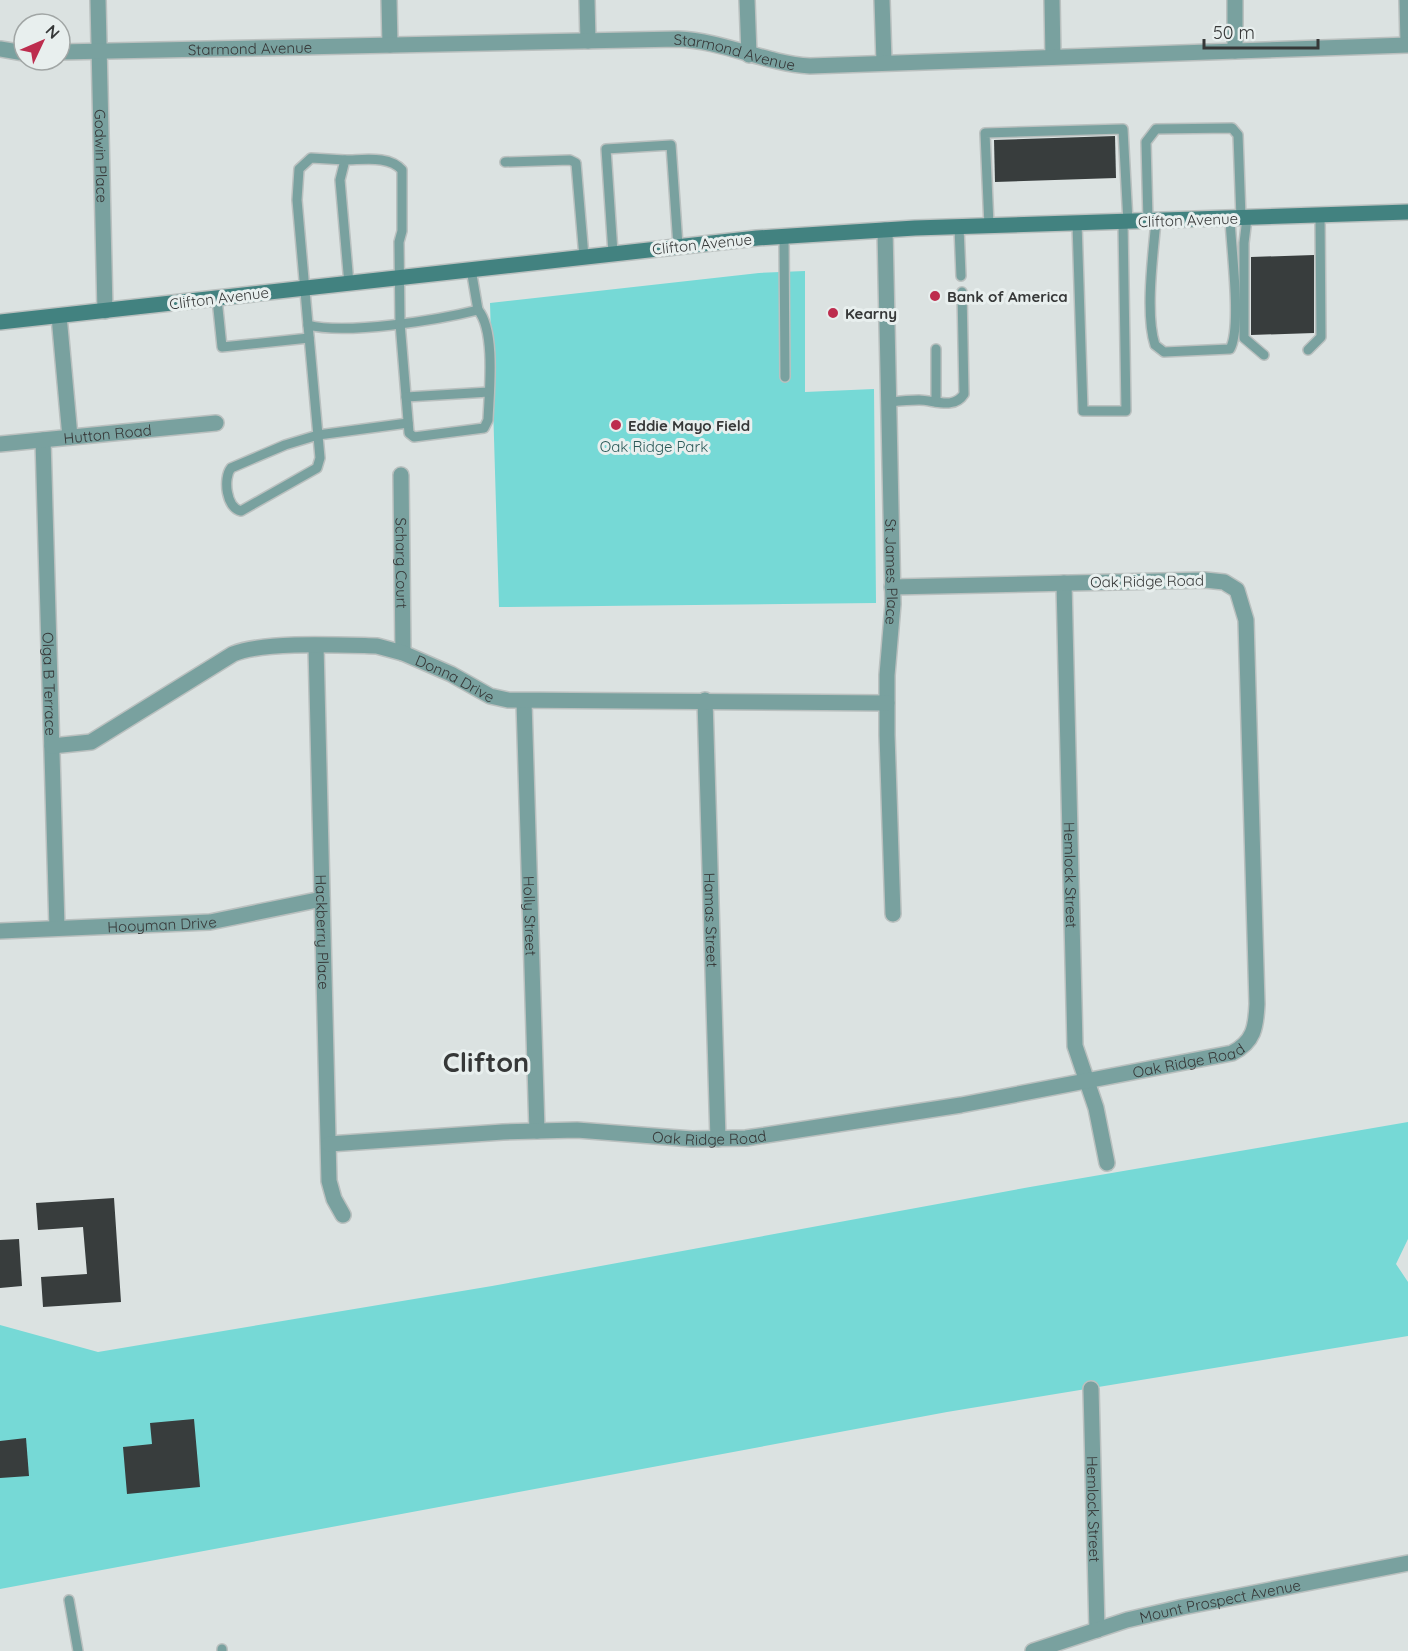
<svg xmlns="http://www.w3.org/2000/svg" width="1408" height="1651" viewBox="0 0 1408 1651" font-family="Quicksand,sans-serif">
<rect width="100%" height="100%" fill="#dbe2e1"/>
<g fill="#76d9d6">
<polygon points="805,271 805,392 874,389 876,603 499,607 490,303 759,273"/>
<polygon points="1408,1122 1408,1239 1396,1264 1408,1282 1408,1336 947,1412 0,1589 0,1325 98,1352 492,1286 1030,1187"/>
</g>
<g fill="#383d3d">
<polygon points="1115,136 1116,178 995,182 994,140"/>
<polygon points="1314,255 1314,333 1251,335 1251,257"/>
<polygon points="114,1198 121,1302 43,1307 41,1277 87,1274 83,1227 38,1230 36,1203"/>
<polygon points="19,1239 22,1286 0,1288 0,1240"/>
<polygon points="194,1419 200,1487 127,1494 123,1447 152,1444 150,1423"/>
<polygon points="26,1438 29,1476 0,1478 0,1441"/>
</g>
<g fill="none" stroke-linecap="round" stroke-linejoin="round">
<g stroke="#bac0bf" stroke-width="12">
<g id="service">
<path d="M345 160 311 158 299 169 297 200 308 325C346 335 438 320 478 310L471 269"/>
<polyline points="505,162 570,160 576,163 584,257"/>
<polyline points="1247,218 1244,243 1244,338 1264,355"/>
<polyline points="1148,221 1146,142 1156,129 1232,128 1238,135 1241,218"/>
<path d="M1156 221C1153 254 1145 315 1155 345L1164 352 1230 349C1242 328 1231 247 1230 219"/>
<polyline points="1077,223 1083,411 1126,411 1123,222"/>
<polyline points="989,226 985,133 1123,129 1128,222"/>
<polyline points="959,227 961,276"/>
<polyline points="784,236 785,377"/>
<polyline points="613,253 606,149 671,145 678,246"/>
<path d="M349 284 340 180 345 160C363 160 389 155 402 170V231L399 242 400 323 409 433 414 437 484 428 488 420C489 393 496 331 478 310"/>
<polyline points="217,299 222,347 309,338"/>
<path d="M308 325 320 458 317 468 241 511C226 508 223 478 231 468L285 445 318 435 408 423"/>
<polyline points="1308,350 1321,337 1320,216"/>
<polyline points="406,397 489,392"/>
<path d="M890 402C899 401 909 400 919 400 934 400 954 410 964 394L962 292"/>
<polyline points="936,402 936,349"/>
<polyline points="69,1600 78,1651"/>
<polyline points="222,1649 222,1651"/>
</g>
</g>
<g stroke="#bac0bf" stroke-width="18">
<g id="minor">
<path id="s1" d="M98 0 105 311"/>
<polyline points="389,0 390,45"/>
<polyline points="587,0 588,41"/>
<polyline points="747,0 749,55"/>
<polyline points="882,0 884,62"/>
<polyline points="1052,0 1053,57"/>
<polyline points="1235,0 1235,51"/>
<polyline points="1407,0 1408,43"/>
<polyline points="0,49 24,53"/>
<path id="s2" d="M60 52 678 39C724 41 764 63 810 66L1408 45"/>
<path id="s3" d="M885 230 893 604 887 675V735L893 914"/>
<polyline points="59,316 70,437"/>
<path id="s4" d="M43 440 57 928"/>
<path id="s5" d="M0 444 216 423"/>
<path id="s6" d="M401 475 403 653"/>
<path id="s7" d="M1064 583 1075 1046 1096 1108 1107 1163"/>
<path id="s8" d="M316 646 329 1181 334 1199 343 1215"/>
<path id="s9" d="M705 700 718 1139"/>
<path id="s10" d="M524 702 537 1131"/>
<path id="s11" d="M52 746 91 742 233 654C265 641 340 645 377 646L403 653 451 674 490 696 508 700 887 703"/>
<path id="s12" d="M0 931 210 922 322 899"/>
<path id="s13" d="M329 1144 503 1132 577 1130 692 1139 746 1138 961 1105 1232 1053C1254 1042 1256 1027 1257 1004L1246 620 1237 590 1224 582 1205 580 892 587"/>
<path id="s14" d="M1091 1389 1097 1630"/>
</g>
</g>
<g stroke="#bac0bf" stroke-width="18">
<g id="tertiary">
<path id="s15" d="M1033 1651 1127 1620 1183 1607 1408 1563"/>
</g>
</g>
<g stroke="#bac0bf" stroke-width="18">
<polyline id="secondary" points="0,322 757,238 915,228 1408,212"/>
</g>
<use href="#service" stroke="#79a19f" stroke-width="9"/>
<use href="#minor" stroke="#79a19f" stroke-width="15"/>
<use href="#tertiary" stroke="#79a19f" stroke-width="15"/>
<use href="#secondary" stroke="#428280" stroke-width="15"/>
</g>
<g fill="#bd2d4e" stroke="#e8efee" stroke-width="2">
<circle cx="935" cy="296" r="6"/>
<circle cx="833" cy="313" r="6"/>
<circle cx="616" cy="425" r="6"/>
</g>
<g text-anchor="middle" dominant-baseline="central" stroke-width="6" stroke-linejoin="round" paint-order="stroke">
<g font-size="15" fill="#363838" stroke="#e8efee">
<text stroke="none"><textPath href="#s2" startOffset="190">Starmond Avenue</textPath></text>
<text stroke="none"><textPath href="#s2" startOffset="676">Starmond Avenue</textPath></text>
<text stroke="none"><textPath href="#s1" startOffset="156">Godwin Place</textPath></text>
<text transform="translate(1188 220) rotate(-2)">Clifton Avenue</text>
<text transform="translate(702 244) rotate(-6)">Clifton Avenue</text>
<text transform="translate(219 298) rotate(-7)">Clifton Avenue</text>
<text stroke="none"><textPath href="#s5" startOffset="108">Hutton Road</textPath></text>
<text stroke="none"><textPath href="#s6" startOffset="88">Scharg Court</textPath></text>
<text stroke="none"><textPath href="#s3" startOffset="342">St James Place</textPath></text>
<text transform="translate(1147 581) rotate(-1)">Oak Ridge Road</text>
<text stroke="none"><textPath href="#s11" startOffset="436">Donna Drive</textPath></text>
<text stroke="none"><textPath href="#s4" startOffset="244">Olga B Terrace</textPath></text>
<text stroke="none"><textPath href="#s7" startOffset="292">Hemlock Street</textPath></text>
<text stroke="none"><textPath href="#s10" startOffset="214">Holly Street</textPath></text>
<text stroke="none"><textPath href="#s9" startOffset="220">Hamas Street</textPath></text>
<text stroke="none"><textPath href="#s12" startOffset="162">Hooyman Drive</textPath></text>
<text stroke="none"><textPath href="#s8" startOffset="286">Hackberry Place</textPath></text>
<text stroke="none"><textPath href="#s13" startOffset="867">Oak Ridge Road</textPath></text>
<text stroke="none"><textPath href="#s13" startOffset="381">Oak Ridge Road</textPath></text>
<text stroke="none"><textPath href="#s14" startOffset="120">Hemlock Street</textPath></text>
<text stroke="none"><textPath href="#s15" startOffset="194">Mount Prospect Avenue</textPath></text>
</g>
<g font-size="15" font-weight="bold" fill="#363838" stroke="#e8efee" text-anchor="start">
<text x="947" y="296">Bank of America</text>
<text x="845" y="313">Kearny</text>
<text x="628" y="425">Eddie Mayo Field</text>
</g>
<g font-size="15" fill="#2b5958" stroke="#e8efee">
<text x="654" y="446">Oak Ridge Park</text>
</g>
<g font-size="27" font-weight="bold" fill="#363838" stroke="#e8efee">
<text x="486" y="1062">Clifton</text>
</g>
</g>
<g transform="translate(42 42) rotate(46)"><circle r="28" fill="#e8efee" stroke="#a1a6a5" stroke-width="1.5"/>
<path d="M0-4.5L10 22L0 15L-10 22Z" fill="#bd2d4e"/>
<text y="-9" font-size="16" font-weight="bold" text-anchor="middle" fill="#363838">N</text>
</g>
<path d="M1204 39v9h114v-9" fill="none" stroke="#363838" stroke-width="3"/>
<text x="1213" y="39" font-size="18" fill="#363838" stroke="#e8efee" stroke-width="4.5" paint-order="stroke">50 m</text>
</svg>
